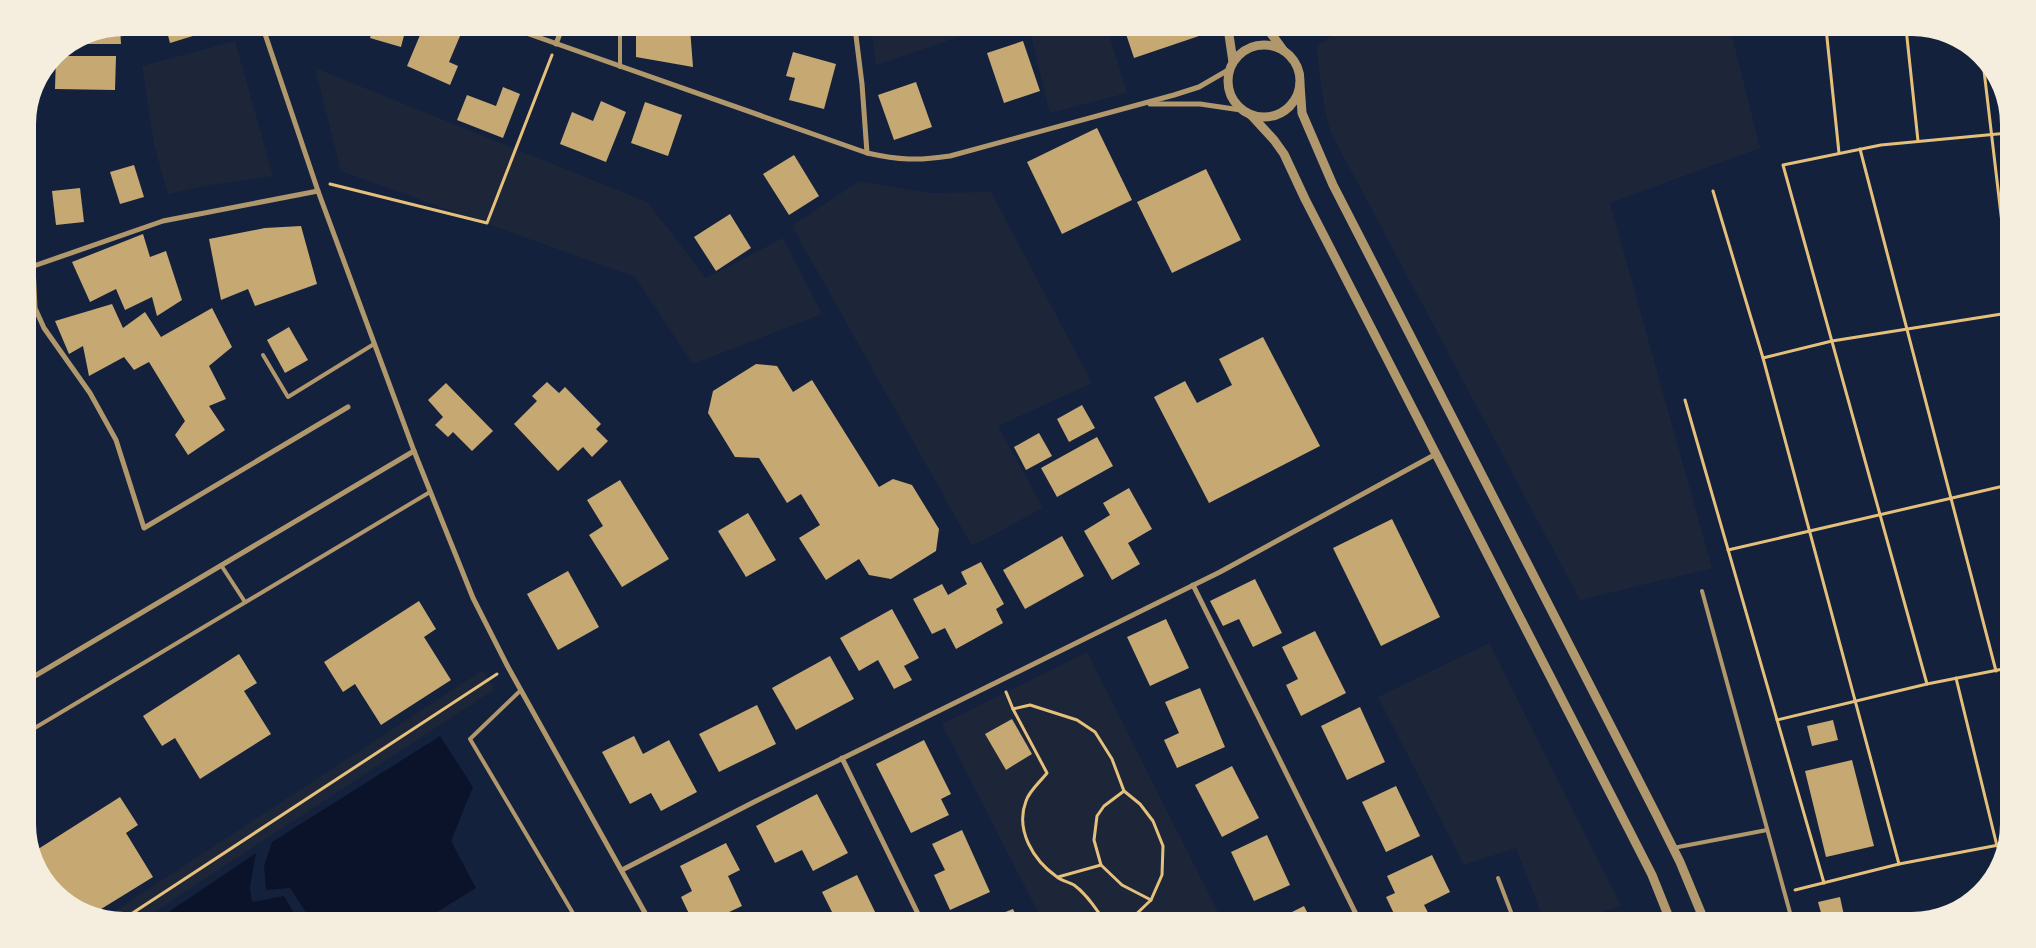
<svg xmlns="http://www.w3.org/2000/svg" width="2036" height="948" viewBox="0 0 2036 948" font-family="Montserrat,sans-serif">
<rect width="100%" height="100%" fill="#14213d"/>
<g fill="#1d2539">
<polygon points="871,28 985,28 876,65"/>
<polygon points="1029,28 1107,28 1127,93 1050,113"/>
<path d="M1343 28H1730L1760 148 1610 203 1712 568 1580 600 1331 133C1323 104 1319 76 1317 46Z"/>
<polygon points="235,41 273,176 210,185 168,194 154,144 142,66"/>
<polygon points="315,68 647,202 706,278 783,238 822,314 693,364 635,277 341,171"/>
<polygon points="859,181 929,193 991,192 1092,383 998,426 1043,508 972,546 792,226"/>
<polygon points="1489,643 1621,906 1577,920 1544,920 1516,848 1464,865 1378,697"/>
<polygon points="1087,652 1222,920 1042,920 942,724"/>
<polygon points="483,670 495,689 142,920 124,920 106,917"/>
</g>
<g fill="#0b132b">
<polygon points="440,736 473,787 451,841 476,888 424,920 311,920 290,888 266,890 264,866 272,842"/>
<polygon points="256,853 250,887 252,902 284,896 298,920 157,920"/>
</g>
<g fill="#c6a872">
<polygon points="120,28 121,44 78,44 78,41 87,35"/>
<polygon points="166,28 219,28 170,43"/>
<polygon points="285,28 312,28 288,35"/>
<polygon points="373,28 406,28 401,47 370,38"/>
<polygon points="423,28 439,28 460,36 449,62 458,66 450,85 407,66"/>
<polygon points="636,28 690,28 693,67 636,57"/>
<polygon points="1124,28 1196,28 1199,36 1134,58"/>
<polygon points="1023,41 1040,91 1004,103 987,53"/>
<polygon points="793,52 836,64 824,109 789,100 795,78 786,76"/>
<polygon points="56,56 116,56 115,90 55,89"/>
<polygon points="916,82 932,127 894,140 878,95"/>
<polygon points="503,87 520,94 503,138 457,120 467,95 496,106"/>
<polygon points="601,101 626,112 606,162 560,144 572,112 593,121"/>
<polygon points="645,102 682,115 668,156 631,143"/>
<polygon points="1097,128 1132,200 1062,234 1027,162"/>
<polygon points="794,155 819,196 789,215 763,174"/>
<polygon points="134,165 144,197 120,204 110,172"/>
<polygon points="1206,169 1241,240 1172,273 1137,202"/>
<polygon points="80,188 84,222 56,225 52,191"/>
<polygon points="730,214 751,248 716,271 694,237"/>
<polygon points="301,226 317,284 255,306 248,289 221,300 209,239 265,228"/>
<polygon points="143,234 150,257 166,251 182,300 157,316 152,297 125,310 116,289 90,302 72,262"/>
<polygon points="112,304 123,328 145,312 161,337 212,308 232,347 209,366 226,399 209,406 225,430 188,455 175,435 185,421 149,362 134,370 124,357 89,376 83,346 69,354 55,321"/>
<polygon points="289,327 308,360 285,373 267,340"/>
<polygon points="1263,337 1320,446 1209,503 1154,397 1185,381 1197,403 1232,385 1219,359"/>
<polygon points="756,364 777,366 793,392 812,380 879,487 893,479 912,485 939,529 936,551 891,579 869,575 859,559 826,580 799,538 820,525 801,494 787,503 759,458 735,457 708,413 713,391"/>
<polygon points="547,382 559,393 565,387 601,424 596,429 608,441 592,457 583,447 558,471 514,424 537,401 532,396"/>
<polygon points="446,383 493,431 472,451 453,432 448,437 435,425 443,417 428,400"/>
<polygon points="1082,405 1095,428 1069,442 1057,419"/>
<polygon points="1039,433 1052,456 1026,470 1014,447"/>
<polygon points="1097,437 1113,466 1057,497 1041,468"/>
<polygon points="620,480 669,559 622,587 589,535 603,526 587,500"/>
<polygon points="1129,488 1152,529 1128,543 1140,564 1112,580 1084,531 1110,515 1103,503"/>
<polygon points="748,513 776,560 746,577 718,531"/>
<polygon points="1392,519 1440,617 1381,646 1333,548"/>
<polygon points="1062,536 1084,576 1025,609 1003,570"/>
<polygon points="981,562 1004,604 996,609 1003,623 956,649 945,628 932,634 913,599 942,584 948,595 967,584 961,572"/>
<polygon points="568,571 599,627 558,650 527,594"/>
<polygon points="1255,579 1282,633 1253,647 1239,619 1223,626 1210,601"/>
<polygon points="419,601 436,629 424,637 451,680 381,725 355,684 343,692 324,662"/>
<polygon points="892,609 919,658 904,666 912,680 894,689 878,660 859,671 840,638"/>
<polygon points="1166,619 1189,668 1150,686 1127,637"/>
<polygon points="1315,631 1346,693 1301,716 1286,685 1298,679 1282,647"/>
<polygon points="239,654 257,683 244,691 271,734 200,779 175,738 162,746 143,716"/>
<polygon points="830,656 854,699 796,730 772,688"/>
<polygon points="1200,688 1225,747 1177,768 1164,740 1179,733 1165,702"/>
<polygon points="757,705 776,744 719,772 699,734"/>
<polygon points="1360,707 1385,762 1347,780 1321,726"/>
<polygon points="1012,719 1032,754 1006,770 985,734"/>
<polygon points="1833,720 1838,740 1812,746 1807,726"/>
<polygon points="634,736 643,754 669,740 697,792 661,811 651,793 630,804 602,752"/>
<polygon points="924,740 951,794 941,799 949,815 911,833 876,764"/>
<polygon points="1852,760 1874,846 1826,857 1805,771"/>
<polygon points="1232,766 1259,818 1222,837 1195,785"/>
<polygon points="1396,786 1420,836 1386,852 1362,802"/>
<polygon points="817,794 848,853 813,871 802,850 775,863 756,826"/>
<polygon points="120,797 138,825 126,833 153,877 93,914 87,913 65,895 56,881 51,884 44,878 35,851"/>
<polygon points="962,830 990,892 950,910 934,875 945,870 932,844"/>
<polygon points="1267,835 1290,885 1254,901 1231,852"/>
<polygon points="726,843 740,870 728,876 742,906 712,920 692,920 681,897 692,891 680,866"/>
<polygon points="1432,855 1450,892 1424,905 1432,920 1397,920 1386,897 1395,893 1387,876"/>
<polygon points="857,875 879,920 829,920 835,918 822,892"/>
<polygon points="1840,897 1845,920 1823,920 1818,902"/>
<polygon points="1304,906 1311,920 1276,920"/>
<polygon points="1013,909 1018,920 985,920"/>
</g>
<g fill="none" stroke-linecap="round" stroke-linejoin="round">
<g stroke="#e5c07b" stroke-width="3">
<polyline points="1826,28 1839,153"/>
<polyline points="1906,28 1918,141"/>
<polyline points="1983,62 2008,274"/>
<polyline points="1860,149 1996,671"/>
<polyline points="330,184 487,223 552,55"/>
<polyline points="1713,191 1763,358"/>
<polyline points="1685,400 1824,883"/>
<polyline points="1728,550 2008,485"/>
<polyline points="1956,678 1997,846"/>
<polyline points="1927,684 1783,165 1881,145 2008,133"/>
<polyline points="1006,692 1013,709 1030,705 1077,720 1095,732 1112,759 1124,791 1140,804 1153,821 1163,846 1162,875 1151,900 1130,920"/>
<path d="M1013 709 1047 773C1041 781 1029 791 1026 801 1015 830 1033 860 1057 877 1062 881 1069 882 1074 885 1087 894 1095 908 1104 920"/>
<polyline points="1777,720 1927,684 2008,668"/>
<polyline points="1124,791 1104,806 1097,816 1094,840 1101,865 1122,885 1151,900"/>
<polyline points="1899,864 1763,358 1832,341 2008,313"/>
<polyline points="1058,877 1101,865"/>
<polyline points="1795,890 1899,864 2004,844"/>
<polyline points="122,920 497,674"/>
</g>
<g stroke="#b1986c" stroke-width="4">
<polyline points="620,67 620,28"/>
<polyline points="263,355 288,397 374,344"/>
<polyline points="221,565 245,602"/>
<polyline points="1702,591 1792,920"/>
<polyline points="521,690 470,739 577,920"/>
<polyline points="28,732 430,492"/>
<polyline points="1673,848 1767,830"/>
<polyline points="1498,878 1514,920"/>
</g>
<g stroke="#b1986c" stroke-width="5">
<polyline points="263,28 318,191 414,451 473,598 508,667 649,920"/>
<path d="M512 28 867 153C899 160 917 161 950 156L1174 95 1199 87 1230 69"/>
<polyline points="855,28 862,84 867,153"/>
<polyline points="556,44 562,28"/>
<polyline points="1150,104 1200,104 1241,110"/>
<polyline points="33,106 33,266 35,308 44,328 90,393 116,440 144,528 348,407"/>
<polyline points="28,268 163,221 318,191"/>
<polyline points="1193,585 1359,920"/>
<polyline points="28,680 414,451"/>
<polyline points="842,758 921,920"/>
<polyline points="622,870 752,803 1220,572 1436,454"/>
</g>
<g stroke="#b1986c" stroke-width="9">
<polyline points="1228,28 1233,62"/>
<polyline points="1267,28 1283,50"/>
<circle cx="1264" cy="81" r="36"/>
<polyline points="1300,84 1302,113 1333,185 1656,814 1680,862 1704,920"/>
<polyline points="1252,116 1274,140 1284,154 1305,199 1628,828 1652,875 1670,920"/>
</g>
</g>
<path d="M0 0H2036V948H0ZM124 36H1912A88 88 0 0 1 2000 124V824A88 88 0 0 1 1912 912H124A88 88 0 0 1 36 824V124A88 88 0 0 1 124 36Z" fill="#f5edde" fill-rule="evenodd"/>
</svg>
